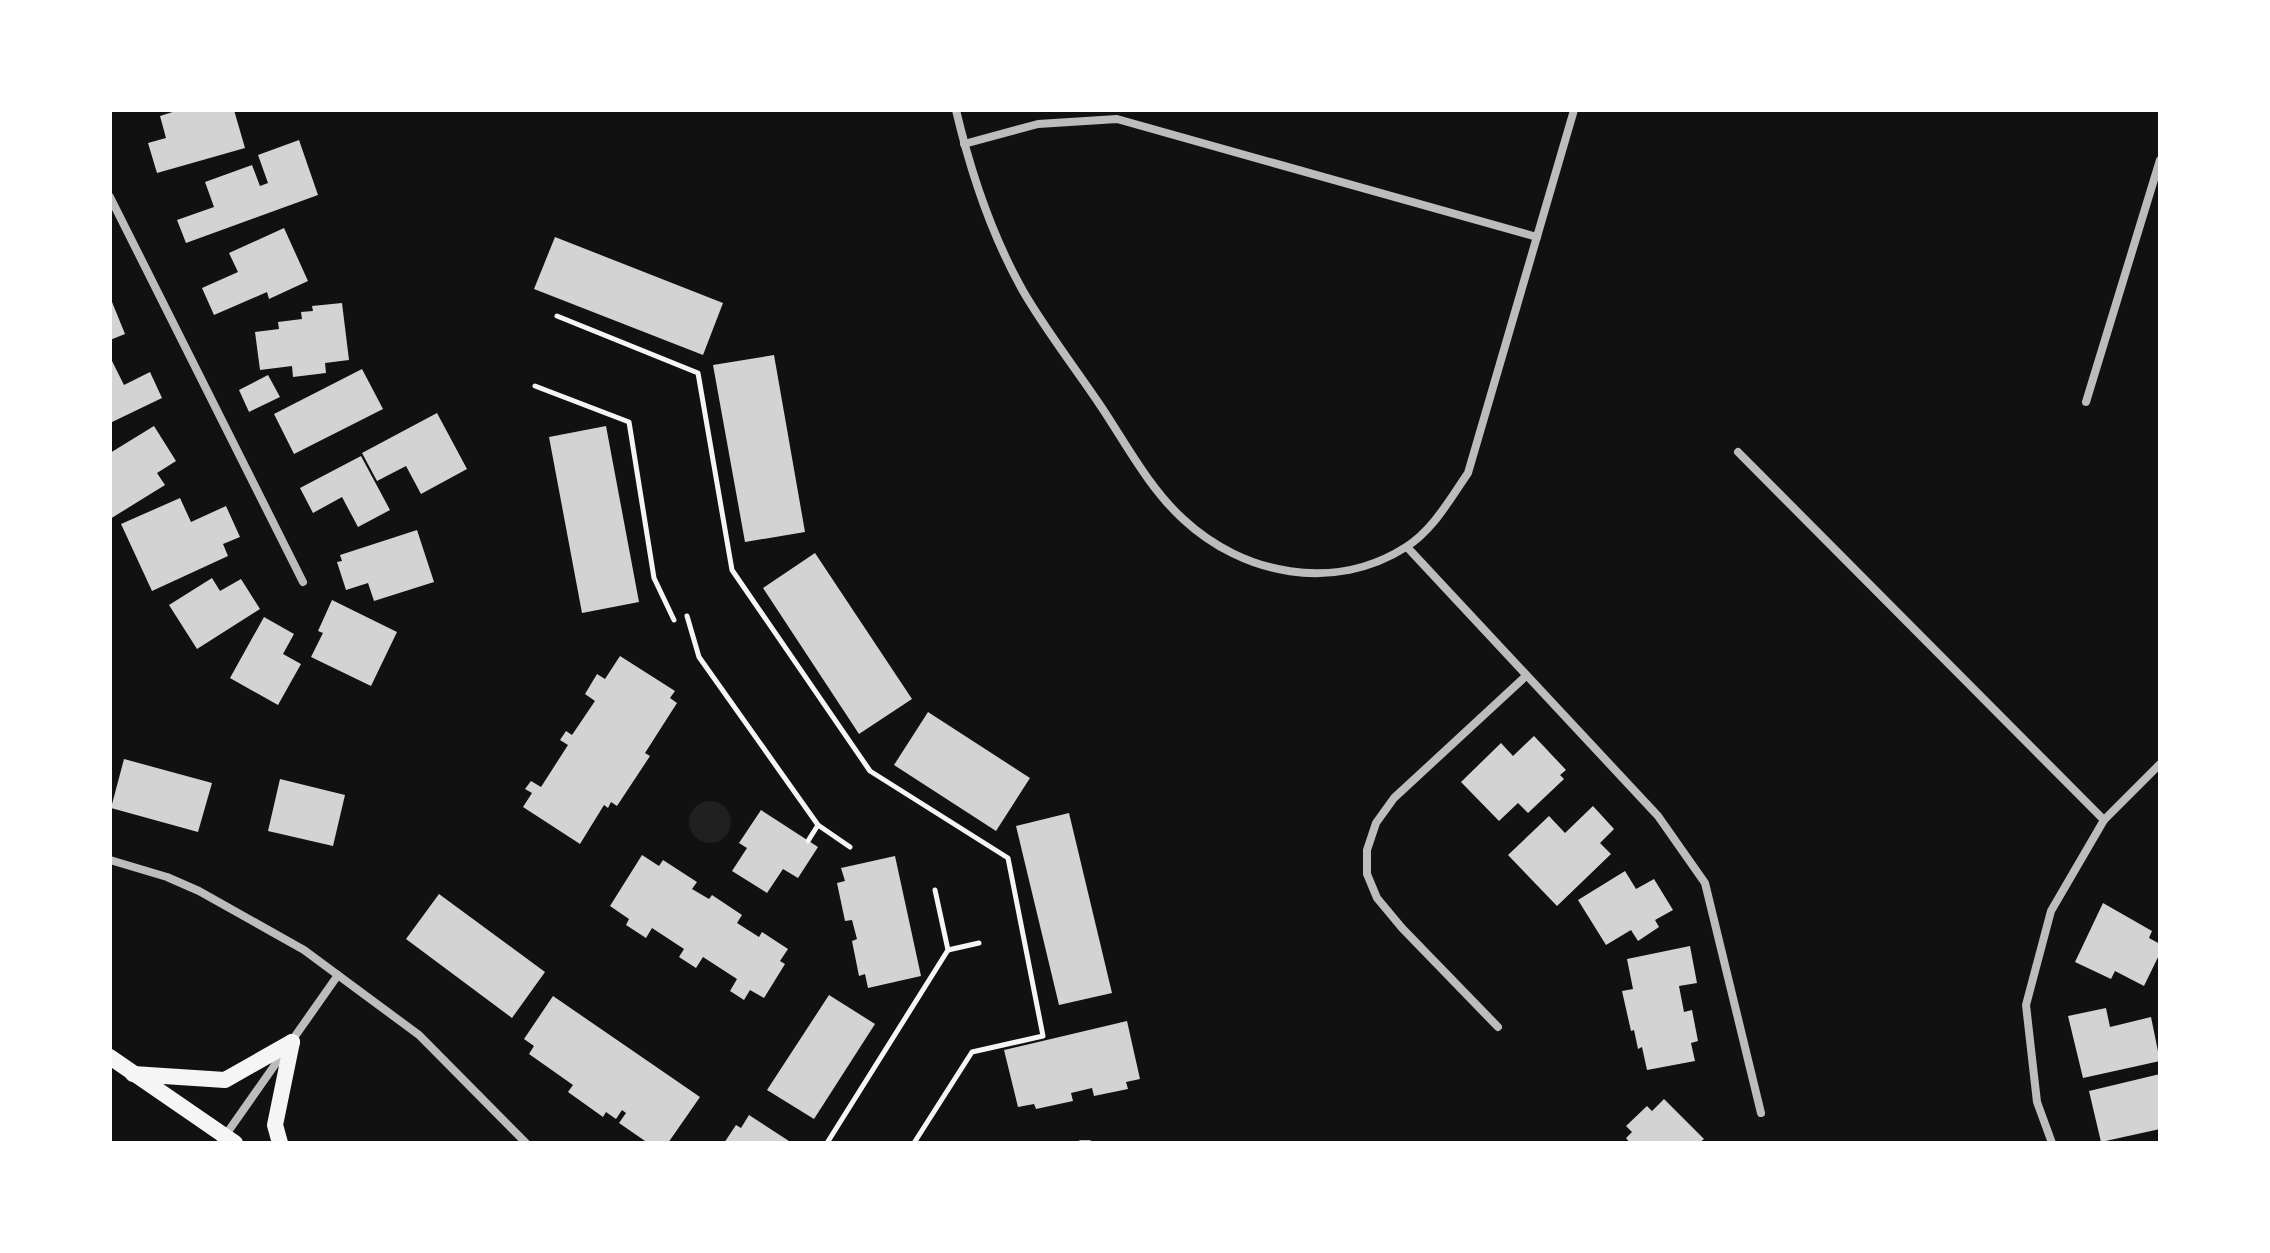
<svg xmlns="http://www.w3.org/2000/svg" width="2270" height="1253" viewBox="0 0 2270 1253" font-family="Montserrat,sans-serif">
<rect width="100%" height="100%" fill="#111"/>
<circle fill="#202020" cx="710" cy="822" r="21"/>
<g fill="#d3d3d3">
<polygon points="179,110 234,110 245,148 157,173 148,143 166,138 160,116"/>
<polygon points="299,140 318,195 186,243 177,220 214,207 205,182 252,165 260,186 268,183 258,155"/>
<polygon points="284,228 308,281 269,299 267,292 214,315 202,288 238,272 229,253"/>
<polygon points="555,237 723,303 703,355 534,289"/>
<polygon points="110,297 125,334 110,340"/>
<polygon points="342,303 349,360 325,363 326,373 293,377 292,366 260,370 255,332 279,329 278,322 302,319 301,312 313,311 312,306"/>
<polygon points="774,355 805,532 745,542 713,365"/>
<polygon points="112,361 124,385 150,372 162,398 110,423"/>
<polygon points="362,369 383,409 294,454 274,414"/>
<polygon points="268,375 280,397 249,412 239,390"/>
<polygon points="437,413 467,469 421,494 406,466 377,481 362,453"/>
<polygon points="154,426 176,461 157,473 165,485 110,519 110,453"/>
<polygon points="606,426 639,602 582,613 549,437"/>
<polygon points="361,456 390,510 358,527 342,497 313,513 300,488"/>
<polygon points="180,498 191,522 226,506 240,537 223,544 228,556 152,591 121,524"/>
<polygon points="417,530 434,582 374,601 368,583 346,590 337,562 342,561 340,555"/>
<polygon points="815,553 912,699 859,734 763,588"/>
<polygon points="212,578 220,591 241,579 260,609 197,649 169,605"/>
<polygon points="332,600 397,632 371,686 311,657 323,633 318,631"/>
<polygon points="264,617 294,634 283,654 301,664 278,705 230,678"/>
<polygon points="620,656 675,691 670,698 677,703 645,753 650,756 617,806 611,802 608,808 604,805 580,844 523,807 532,793 525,789 531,781 541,787 568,745 560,740 566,731 572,735 595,701 585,694 597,674 605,679"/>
<polygon points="928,712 1030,778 996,831 894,765"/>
<polygon points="1534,736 1566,770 1560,775 1564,779 1528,813 1518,803 1499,821 1461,782 1501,743 1513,756"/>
<polygon points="124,759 212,783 198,832 111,808"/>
<polygon points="280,779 345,795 333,846 268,831"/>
<polygon points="1593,806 1614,829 1600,843 1611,854 1557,906 1508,855 1549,816 1565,833"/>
<polygon points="761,810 818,847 798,878 783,869 767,893 732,871 747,848 739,843"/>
<polygon points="1069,813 1112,993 1059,1005 1016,826"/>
<polygon points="642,855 659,866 663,860 697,882 692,889 709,899 712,895 742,915 737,923 759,937 762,932 788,949 780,961 785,964 764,998 750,990 744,1000 730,991 737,979 703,957 696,968 679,957 684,949 652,928 646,938 626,925 629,919 610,906"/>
<polygon points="895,856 921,976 868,988 865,974 859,976 852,941 857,939 852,920 845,921 837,883 845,881 841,868"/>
<polygon points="1625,871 1636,889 1654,879 1673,910 1655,920 1659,927 1638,941 1631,930 1606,945 1578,900"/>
<polygon points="439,894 545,972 512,1018 406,939"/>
<polygon points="2103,903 2152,931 2149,938 2160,944 2160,953 2144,986 2115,971 2111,979 2075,962"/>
<polygon points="1690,946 1697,983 1679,986 1684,1012 1692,1010 1698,1041 1691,1043 1695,1061 1647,1070 1642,1047 1638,1049 1634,1030 1631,1031 1622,991 1633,989 1627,959"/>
<polygon points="829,995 875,1024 814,1119 767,1090"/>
<polygon points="553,996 700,1097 668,1143 648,1143 619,1123 626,1113 622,1110 616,1119 606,1112 603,1117 568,1092 573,1085 529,1054 534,1046 524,1039"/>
<polygon points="2106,1008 2110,1027 2151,1017 2160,1061 2083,1078 2068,1016"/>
<polygon points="1127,1021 1140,1079 1126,1082 1128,1089 1094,1096 1092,1088 1071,1093 1073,1101 1036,1109 1034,1104 1018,1107 1004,1050"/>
<polygon points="2160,1074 2160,1129 2101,1142 2089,1091"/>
<polygon points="1664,1099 1704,1139 1699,1143 1630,1143 1626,1138 1632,1132 1626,1126 1647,1106 1652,1111"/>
<polygon points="749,1115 792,1143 724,1143 736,1125 741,1128"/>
</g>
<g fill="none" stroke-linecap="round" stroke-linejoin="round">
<g stroke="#f5f5f5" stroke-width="5">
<polyline points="557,316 698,373 732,570 870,771 1008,858 1043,1036 972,1052 914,1143"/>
<polyline points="535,386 629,422 654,578 674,620"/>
<polyline points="687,616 699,657 818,825 850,847"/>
<polyline points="808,841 818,825"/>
<polyline points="948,950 979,943"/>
<polyline points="827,1143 948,950 935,890"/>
</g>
<polyline stroke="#bcbcbc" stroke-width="6" points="1081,1143 1089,1143"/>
<g stroke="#bcbcbc" stroke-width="8">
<path d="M956 110C971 174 991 234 1023 291 1045 329 1073 365 1098 402 1124 440 1148 487 1183 519 1243 575 1334 593 1406 547 1433 530 1450 499 1468 473L1574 110"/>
<polyline points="964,144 1038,124 1117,119 1537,237"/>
<polyline points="110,197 303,582"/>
<polyline points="2086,402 2160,160"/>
<polyline points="1738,452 2104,820"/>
<polyline points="1407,547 1658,816 1705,883 1761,1113"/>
<polyline points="110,860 167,877 199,891 304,950 419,1035 526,1143"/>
<polyline points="1498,1027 1402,928 1377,898 1367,874 1367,850 1376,823 1394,798 1526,676"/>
<polyline points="220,1143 338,975"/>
<polyline points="2052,1143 2037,1102 2026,1005 2051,911 2104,820 2160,764"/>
</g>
<g stroke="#f5f5f5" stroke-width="16">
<polyline points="110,1057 235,1143"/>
<polyline points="133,1074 225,1080 292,1042"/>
<polyline points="280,1143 275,1125 292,1042"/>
</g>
</g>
<rect width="2270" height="1253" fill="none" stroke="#ffffff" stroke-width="224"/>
</svg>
